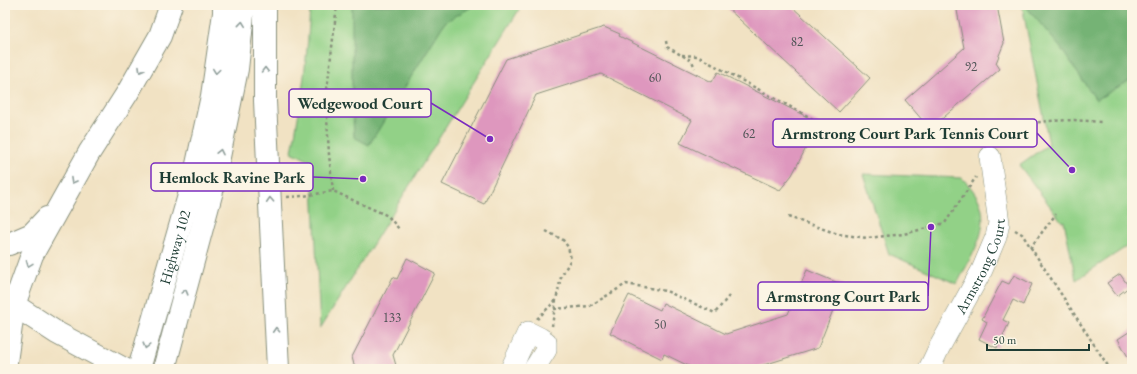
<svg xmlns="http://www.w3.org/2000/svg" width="1137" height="374" viewBox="0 0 1137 374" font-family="'EB Garamond',serif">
<rect width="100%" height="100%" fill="#fcf5e5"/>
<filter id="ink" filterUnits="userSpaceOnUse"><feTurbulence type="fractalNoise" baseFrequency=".025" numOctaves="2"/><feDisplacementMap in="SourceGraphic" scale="8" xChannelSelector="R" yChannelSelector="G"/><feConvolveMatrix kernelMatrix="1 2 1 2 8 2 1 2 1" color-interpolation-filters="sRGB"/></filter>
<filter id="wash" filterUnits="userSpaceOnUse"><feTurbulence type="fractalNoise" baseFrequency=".012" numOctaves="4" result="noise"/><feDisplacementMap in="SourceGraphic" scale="16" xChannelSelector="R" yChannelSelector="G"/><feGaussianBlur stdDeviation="0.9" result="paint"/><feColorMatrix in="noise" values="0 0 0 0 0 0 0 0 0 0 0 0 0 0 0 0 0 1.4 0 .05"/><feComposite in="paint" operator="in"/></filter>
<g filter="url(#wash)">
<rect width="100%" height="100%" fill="#f1e2c3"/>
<g fill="#92d187" stroke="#58875e">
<path d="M310 5H522L320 329 312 162 292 152C301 103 308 55 310 5Z"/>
<polygon points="1022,5 1132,5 1132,243 1076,280 1064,221 1062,222 1019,165 1049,144"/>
<path d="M863 174 962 178C1001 215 977 245 957 284L889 254Z"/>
</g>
<g fill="#75b374" stroke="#4a7854">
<polygon points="352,5 475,5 445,22 369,145 354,137 352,93"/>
<polygon points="1027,5 1132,5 1132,79 1096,100 1060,47 1028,9"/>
</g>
<g id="blocks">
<g fill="#de97be">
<polygon points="724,5 790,5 870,78 839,112"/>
<polygon points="956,5 997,5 1004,43 996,63 1000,69 930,129 905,100 964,48"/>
<polygon points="604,27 620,34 619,36 712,82 718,72 819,123 792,175 780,190 680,143 692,120 601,74 536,95 484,204 442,184 506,59"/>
<polygon points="407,258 435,273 393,355 397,369 355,369 352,357 393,277 397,279"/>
<polygon points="807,270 843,285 818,348 751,369 695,369 664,354 662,359 610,333 629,295 660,310 663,303 726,334 788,314"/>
<polygon points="1120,274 1129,287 1117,296 1107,283"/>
<polygon points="1014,275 1032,284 1023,305 1013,300 1003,320 1009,323 997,348 979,339 987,322 982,319 1002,281 1009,284"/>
<polygon points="1132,330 1132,364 1118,339"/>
</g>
</g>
</g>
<g filter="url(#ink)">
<use href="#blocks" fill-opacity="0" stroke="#88907c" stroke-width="1"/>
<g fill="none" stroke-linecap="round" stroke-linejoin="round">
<g stroke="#88907c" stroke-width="22">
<g id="minor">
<polyline points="511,369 528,332 540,338 546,342 546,350 534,369"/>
<path id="s1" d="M929 369 939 348 982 270 996 237 999 223 990 157"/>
</g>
</g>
<g stroke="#88907c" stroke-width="24">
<polyline id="major" points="5,297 14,305 57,333 124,369"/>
</g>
<g stroke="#88907c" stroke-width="24">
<g id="highway">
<polyline points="265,5 265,101 278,369"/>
<polyline points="5,244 9,244 32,234 47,218"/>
<polyline points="5,369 14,305 32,255 89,153 128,92 160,36 171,5"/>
<path id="s2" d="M139 369 194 178 212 96 224 13V5"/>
<polyline points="164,369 212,191 237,69 244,5"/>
</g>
</g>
<g stroke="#88907c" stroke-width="2.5" stroke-dasharray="3 3" stroke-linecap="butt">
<polyline points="666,41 667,47 692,61 695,68"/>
<polyline points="682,55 697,56 848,138"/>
<polyline points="1008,126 1048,121 1074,120 1101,122"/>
<polyline points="333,191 329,155 326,98 337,5"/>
<polyline points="287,197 304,196 333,191 388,216 399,229"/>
<polyline points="788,217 838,234 867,238 904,234 945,223 976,177"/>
<polyline points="1015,230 1022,234 1110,369"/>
<polyline points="546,231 563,240 568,247 571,259 561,277 556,300 552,326"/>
<polyline points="1030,248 1056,214"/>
<polyline points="554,309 590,306 626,284 666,291 715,313 729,296"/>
<polyline points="537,319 556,300"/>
</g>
<use href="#minor" stroke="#fff" stroke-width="21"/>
<use href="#major" stroke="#fff" stroke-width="22"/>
<use href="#highway" stroke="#fff" stroke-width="22"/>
</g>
<defs><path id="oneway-chevron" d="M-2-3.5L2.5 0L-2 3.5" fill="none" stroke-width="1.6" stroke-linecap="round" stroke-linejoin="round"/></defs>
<g stroke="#8f9e9a">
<use href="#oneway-chevron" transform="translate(242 24) rotate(-84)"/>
<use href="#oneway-chevron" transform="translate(141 70) rotate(120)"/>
<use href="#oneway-chevron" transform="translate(265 70) rotate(-90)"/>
<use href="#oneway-chevron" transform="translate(216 71) rotate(98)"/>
<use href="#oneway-chevron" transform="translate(220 152) rotate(-78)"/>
<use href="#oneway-chevron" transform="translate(73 181) rotate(119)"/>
<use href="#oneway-chevron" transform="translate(270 200) rotate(-93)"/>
<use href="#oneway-chevron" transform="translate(29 264) rotate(111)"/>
<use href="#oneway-chevron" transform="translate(185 292) rotate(-75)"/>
<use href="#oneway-chevron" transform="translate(276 330) rotate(-93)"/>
<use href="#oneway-chevron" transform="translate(146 346) rotate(105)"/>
</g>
</g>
<g text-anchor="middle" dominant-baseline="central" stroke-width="3" stroke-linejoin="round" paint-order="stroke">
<g font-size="13" fill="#4f5456">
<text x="797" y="41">82</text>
<text x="971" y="66">92</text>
<text x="655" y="77">60</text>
<text x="749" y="133">62</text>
<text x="392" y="317">133</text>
<text x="660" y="324">50</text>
</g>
<g font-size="15" fill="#1f3d34" stroke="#fcf5e5">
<text stroke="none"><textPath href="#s2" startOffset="127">Highway 102</textPath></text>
<text stroke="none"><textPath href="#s1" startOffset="115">Armstrong Court</textPath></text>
</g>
</g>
<path fill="none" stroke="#7b2cbf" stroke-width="1.5" d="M490 139L431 103M1072 170L1037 133M363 179L313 177M931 227L928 296"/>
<g fill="#7b2cbf" stroke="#fcf5e5" stroke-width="1.5">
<circle cx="490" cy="139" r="4"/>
<circle cx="1072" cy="170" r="4"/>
<circle cx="363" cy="179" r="4"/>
<circle cx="931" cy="227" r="4"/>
</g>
<g fill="#fcf5e5" stroke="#7b2cbf" stroke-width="1.5">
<rect x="289" y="89" width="142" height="28" rx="4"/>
<rect x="773" y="119" width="264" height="28" rx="4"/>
<rect x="151" y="163" width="162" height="28" rx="4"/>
<rect x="758" y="282" width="170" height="28" rx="4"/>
</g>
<g font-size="16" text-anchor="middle" font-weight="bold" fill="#1f3d34">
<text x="360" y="109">Wedgewood Court</text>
<text x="905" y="139">Armstrong Court Park Tennis Court</text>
<text x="232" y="183">Hemlock Ravine Park</text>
<text x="843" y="302">Armstrong Court Park</text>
</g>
<rect width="1137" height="374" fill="none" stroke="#fcf5e5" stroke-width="20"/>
<path d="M987 344v6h102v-6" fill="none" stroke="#1f3d34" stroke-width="2"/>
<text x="993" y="344" font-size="12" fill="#1f3d34" stroke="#fcf5e5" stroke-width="3" paint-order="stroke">50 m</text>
</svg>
